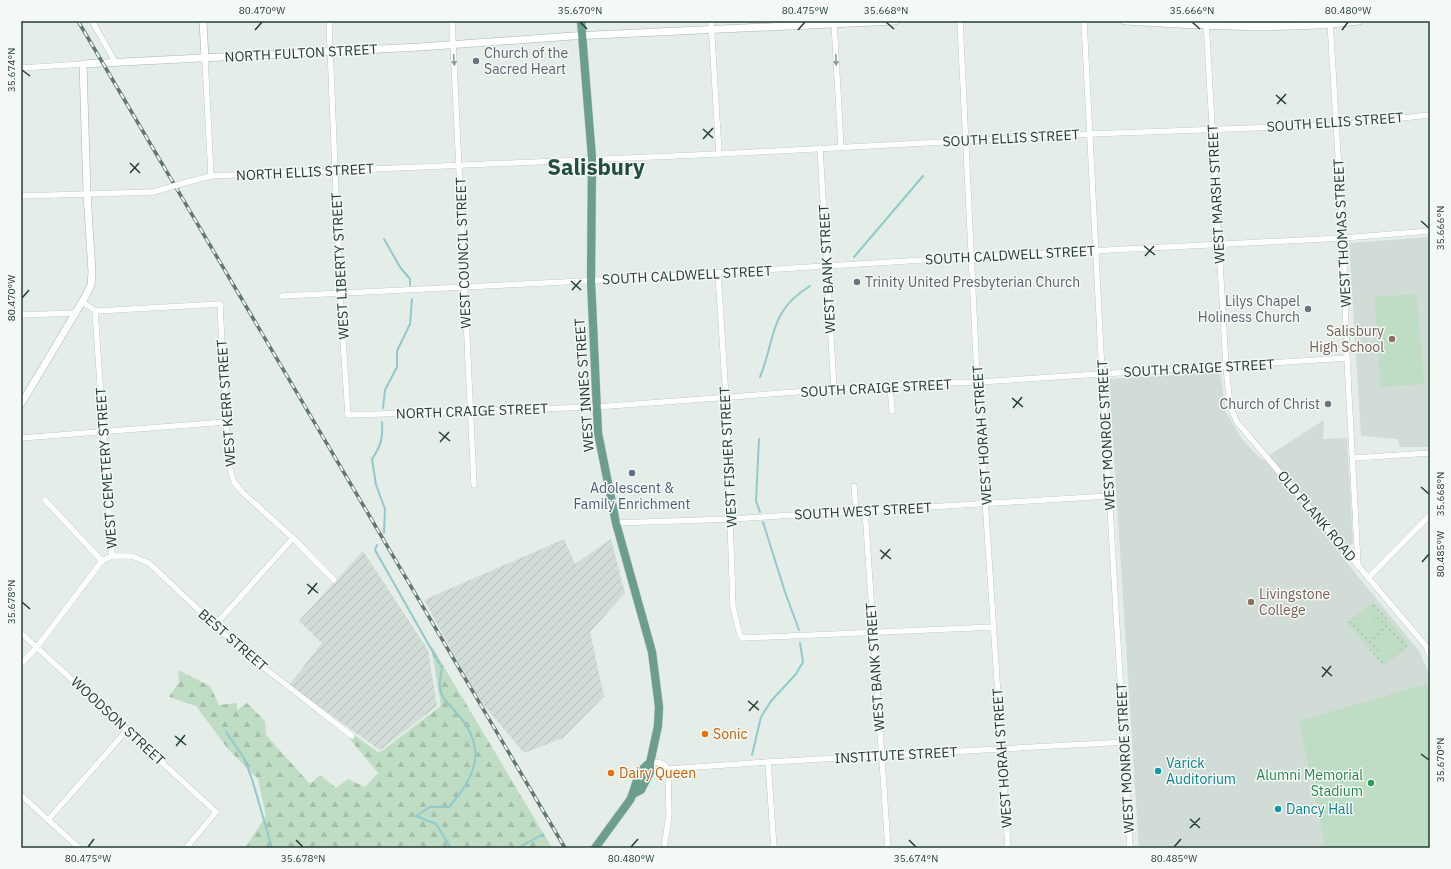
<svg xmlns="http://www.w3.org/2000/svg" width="1451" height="869" viewBox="0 0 1451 869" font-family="'IBM Plex Sans',sans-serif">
<defs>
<pattern id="industrial-furrows" width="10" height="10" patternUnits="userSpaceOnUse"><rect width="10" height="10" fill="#d2dcd7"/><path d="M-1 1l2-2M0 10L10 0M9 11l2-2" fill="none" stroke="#b4beb9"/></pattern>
<pattern id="grass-dots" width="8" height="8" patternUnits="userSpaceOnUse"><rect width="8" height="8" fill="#bfdcc4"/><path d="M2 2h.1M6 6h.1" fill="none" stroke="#a4bea9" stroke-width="1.8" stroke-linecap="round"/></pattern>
<pattern id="forest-firs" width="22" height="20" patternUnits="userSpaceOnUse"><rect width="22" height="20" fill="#bfdcc4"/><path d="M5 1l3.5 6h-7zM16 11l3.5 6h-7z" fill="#a4bea9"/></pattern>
</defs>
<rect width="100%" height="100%" fill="#e4ede8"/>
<g fill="#d2dcd7">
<polygon points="1430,237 1430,447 1400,447 1398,439 1361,436 1349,243"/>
<polygon points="1220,372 1226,412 1242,439 1262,460 1324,420 1323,439 1347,438 1353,543 1339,553 1419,651 1430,676 1430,848 1139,848 1109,379"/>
</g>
<g fill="url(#industrial-furrows)">
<polygon points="564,539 575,564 611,539 625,593 590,632 604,696 563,738 524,753 478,698 424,600"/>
<polygon points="363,551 428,650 437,706 380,750 289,685 322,643 299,621"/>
</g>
<polygon fill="url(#grass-dots)" points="1373,602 1409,645 1383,666 1348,623"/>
<polygon fill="url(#forest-firs)" points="431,645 552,848 245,848 266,816 258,779 228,749 196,706 169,697 179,682 178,670 210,686 219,705 237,703 237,710 247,703 265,721 266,735 310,784 320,775 336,788 348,779 365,787 378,773 349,738 353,734 379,753 441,706"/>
<g fill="#bfdcc4">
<polygon points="1417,294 1424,384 1381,387 1374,297"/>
<polygon points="1371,608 1377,616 1360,630 1354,622"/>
<polygon points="1379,618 1385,626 1369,640 1362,632"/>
<polygon points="1388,629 1394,637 1378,650 1371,642"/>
<polygon points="1396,639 1402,647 1386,660 1379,652"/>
<polygon points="1430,683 1430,848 1329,848 1325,845 1299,721"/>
</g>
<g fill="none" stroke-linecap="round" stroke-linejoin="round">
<g stroke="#91c9cd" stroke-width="2">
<polyline points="384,239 400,267 410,279 410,285"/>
<polyline points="854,257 923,176"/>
<path d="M760 377C776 338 768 312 810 286"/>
<polyline points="383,408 385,390 397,367 397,351 410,324 412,299"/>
<path d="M382 422C383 438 381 446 372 459L376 485 385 509 384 533"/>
<polyline points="759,439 756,501 760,512"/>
<polyline points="763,522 785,592 799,630"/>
<path d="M377 545 375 550 442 668C441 674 439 681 440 687 440 697 449 704 456 712 487 747 478 774 449 807H430L416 816 436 824 451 848"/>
<polyline points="226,732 244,758 252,779 272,848"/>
<polyline points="752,755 761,717 771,701 796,674 803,662 800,643"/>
<polyline points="518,848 543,834"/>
</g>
<g stroke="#a7b5ae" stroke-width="6">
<g id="street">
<polyline points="92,21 116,63"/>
<polyline points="329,21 340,294 348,415 596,407 890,385 978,382 1347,358"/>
<polyline points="452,21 474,485"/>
<polyline points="711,21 719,154"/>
<polyline points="834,21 841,147"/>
<polyline points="960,21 977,377 1008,848"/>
<polyline points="1084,21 1102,373 1130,848"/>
<polyline points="1206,21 1226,367 1230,406 1237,422 1426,646 1430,657"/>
<polyline points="1330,21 1343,238 1347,358 1358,565"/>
<polyline points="205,59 211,176"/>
<polyline points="21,68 83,64"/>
<polyline points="820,148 834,389"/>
<polyline points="191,181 211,176 719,154 1090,134 1336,125 1430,115"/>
<polyline points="21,196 153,192"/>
<polyline points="718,273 726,398 733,607 740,635 743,638 994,627"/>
<polyline points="282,296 584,281 971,257 1343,238 1430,231"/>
<polyline points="82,302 96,311 220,304 226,422 230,469 234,482 242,492 293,538 334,580"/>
<polyline points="21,315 75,313"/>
<polyline points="890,385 892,411"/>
<polyline points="21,438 226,422"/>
<polyline points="1354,458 1430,453"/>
<polyline points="854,486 856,511"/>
<polyline points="45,500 102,561"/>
<polyline points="865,510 888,848"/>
<polyline points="616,523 731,519 1109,496"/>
<polyline points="112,556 132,556 149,563 240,649 352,736"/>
<polyline points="1368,578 1430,515"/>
<polyline points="215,625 293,538"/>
<polyline points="21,633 216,812 186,848"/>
<polyline points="21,664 37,647 102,561 112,556 95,311"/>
<polyline points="768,762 774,848"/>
<path d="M650 763C658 762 663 762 668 769"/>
<polyline points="650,764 656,771 664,773 668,769 768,762 1125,742"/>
<polyline points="21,795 79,848"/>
<polyline points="48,820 127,730"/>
<polyline points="664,848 669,815 668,769"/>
</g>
</g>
<g stroke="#a3b7af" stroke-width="8">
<g id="secondary">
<polyline points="203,21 205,59"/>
<path d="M1125 21C1203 25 1281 31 1359 21"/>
<polyline points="21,404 85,297 91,285 92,272 87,193 83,64 420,47 573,36 895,21"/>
</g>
</g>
<g stroke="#c2c9c6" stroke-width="9">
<g id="primary">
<polyline points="581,21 592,158 591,281 598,433 616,523 652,652 659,707 658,726 650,763 650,772 641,790 633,794"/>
<path d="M595 848 630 800C637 787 635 772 650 763"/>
</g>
</g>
<use href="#street" stroke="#fff" stroke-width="5.5"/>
<use href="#secondary" stroke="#fff" stroke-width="7"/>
<use href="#primary" stroke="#6c9e8d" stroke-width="8"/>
<g stroke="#60786f" stroke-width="3.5">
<polyline id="rail" points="78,21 565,848"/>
</g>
<use href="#rail" stroke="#f5f9f6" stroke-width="2" stroke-dasharray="6" stroke-linecap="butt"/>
<g stroke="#a7b5ae" stroke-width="6" stroke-linecap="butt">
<polyline id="street-bridge" points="153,192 191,181"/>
</g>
<use href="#street-bridge" stroke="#fff" stroke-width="5.5"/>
</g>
<defs><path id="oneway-solid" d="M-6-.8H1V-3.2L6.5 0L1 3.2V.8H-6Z"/></defs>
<g fill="#929e9a">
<use href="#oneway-solid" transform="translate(454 60) rotate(86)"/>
<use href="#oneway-solid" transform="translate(836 60) rotate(87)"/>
</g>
<path fill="none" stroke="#253d34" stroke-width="1.5" d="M580 22 587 29M886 22 894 29M1192 22 1200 29M255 30 262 22M798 30 805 22M1342 30 1348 22M22 70 30 76M1276 95 1286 104M1277 104 1286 94M703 129 713 138M703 139 713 128M130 163 140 173M130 173 139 163M1421 221 1429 228M1144 246 1155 255M1145 256 1154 246M571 281 581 290M572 290 581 280M22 298 29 290M1012 398 1023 407M1013 408 1022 397M439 432 450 441M440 442 449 432M1421 487 1429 494M880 550 891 559M881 559 890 549M1422 562 1429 554M307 584 318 593M308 594 317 583M22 602 30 609M1322 667 1332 676M1322 677 1331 666M748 701 759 710M749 711 758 701M175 736 186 745M176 746 185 735M1421 754 1429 760M1190 819 1200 828M1190 828 1200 818M296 840 303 847M909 840 916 847M88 847 94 839M631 847 638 839M1174 847 1181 839"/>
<g fill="#6b7280" stroke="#f5f9f6" stroke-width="1.5">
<circle cx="476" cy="61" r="4"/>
<circle cx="857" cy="282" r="4"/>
<circle cx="1308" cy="309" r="4"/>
<circle cx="1328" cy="404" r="4"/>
</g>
<g fill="#8d6e63" stroke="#f5f9f6" stroke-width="1.5">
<circle cx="1392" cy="339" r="4"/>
<circle cx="1251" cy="602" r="4"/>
</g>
<circle fill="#5c6f8a" stroke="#f5f9f6" stroke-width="1.5" cx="632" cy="473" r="4"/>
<g fill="#e8710a" stroke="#f5f9f6" stroke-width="1.5">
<circle cx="705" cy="734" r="4"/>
<circle cx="611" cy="773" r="4"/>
</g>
<g fill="#0f9aa8" stroke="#f5f9f6" stroke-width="1.5">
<circle cx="1158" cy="771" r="4"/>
<circle cx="1278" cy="809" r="4"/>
</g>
<circle fill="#2e9e5b" stroke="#f5f9f6" stroke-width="1.5" cx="1371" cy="783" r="4"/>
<g text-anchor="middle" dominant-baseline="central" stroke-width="3" stroke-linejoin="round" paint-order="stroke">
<g font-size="14" fill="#253d34" stroke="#f5f9f6">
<text transform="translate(301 53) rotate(-3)">NORTH FULTON STREET</text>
<text transform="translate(1335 122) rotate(-4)">SOUTH ELLIS STREET</text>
<text transform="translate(1011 138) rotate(-3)">SOUTH ELLIS STREET</text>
<text transform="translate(305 172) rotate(-3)">NORTH ELLIS STREET</text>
<text transform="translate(1216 194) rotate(-93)">WEST MARSH STREET</text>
<text transform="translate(1342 233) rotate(-93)">WEST THOMAS STREET</text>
<text transform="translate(463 253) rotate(-92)">WEST COUNCIL STREET</text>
<text transform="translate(1010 255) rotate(-3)">SOUTH CALDWELL STREET</text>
<text transform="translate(340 266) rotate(-93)">WEST LIBERTY STREET</text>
<text transform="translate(827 269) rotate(-93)">WEST BANK STREET</text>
<text transform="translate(687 275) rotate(-3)">SOUTH CALDWELL STREET</text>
<text transform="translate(1199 368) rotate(-3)">SOUTH CRAIGE STREET</text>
<text transform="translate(584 385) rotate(-94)">WEST INNES STREET</text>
<text transform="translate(876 388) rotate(-3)">SOUTH CRAIGE STREET</text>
<text transform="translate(226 403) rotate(-94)">WEST KERR STREET</text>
<text transform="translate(472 411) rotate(-2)">NORTH CRAIGE STREET</text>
<text transform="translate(982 435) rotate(-94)">WEST HORAH STREET</text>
<text transform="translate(1106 435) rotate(-93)">WEST MONROE STREET</text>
<text transform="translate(728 457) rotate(-93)">WEST FISHER STREET</text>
<text transform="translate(106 468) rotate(-94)">WEST CEMETERY STREET</text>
<text transform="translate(863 511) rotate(-3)">SOUTH WEST STREET</text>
<text transform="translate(1317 516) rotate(50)">OLD PLANK ROAD</text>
<text transform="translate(233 640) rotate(41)">BEST STREET</text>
<text transform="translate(875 667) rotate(-94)">WEST BANK STREET</text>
<text transform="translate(118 721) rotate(43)">WOODSON STREET</text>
<text transform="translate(896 755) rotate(-3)">INSTITUTE STREET</text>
<text transform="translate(1002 758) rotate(-94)">WEST HORAH STREET</text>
<text transform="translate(1125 758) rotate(-93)">WEST MONROE STREET</text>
</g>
<g font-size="14" fill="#5b616d" stroke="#f5f9f6" text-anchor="start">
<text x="484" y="53">Church of the<tspan x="484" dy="16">Sacred Heart</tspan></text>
<text x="865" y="282">Trinity United Presbyterian Church</text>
<text x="1300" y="301" text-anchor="end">Lilys Chapel<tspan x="1300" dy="16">Holiness Church</tspan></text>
<text x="1320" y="404" text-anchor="end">Church of Christ</text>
</g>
<g font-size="14" fill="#785e54" stroke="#f5f9f6" text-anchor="end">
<text x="1384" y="331">Salisbury<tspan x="1384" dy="16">High School</tspan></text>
<text x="1259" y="594" text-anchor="start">Livingstone<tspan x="1259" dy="16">College</tspan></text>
</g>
<g font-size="14" fill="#4e5e75" stroke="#f5f9f6">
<text x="632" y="488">Adolescent &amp;<tspan x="632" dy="16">Family Enrichment</tspan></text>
</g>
<g font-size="14" fill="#c56008" stroke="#f5f9f6" text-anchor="start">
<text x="713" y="734">Sonic</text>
<text x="619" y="773">Dairy Queen</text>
</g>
<g font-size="14" fill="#0d838f" stroke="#f5f9f6" text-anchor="start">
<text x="1166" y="763">Varick<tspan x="1166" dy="16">Auditorium</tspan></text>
<text x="1286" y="809">Dancy Hall</text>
</g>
<g font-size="14" fill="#27864d" stroke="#f5f9f6" text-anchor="end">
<text x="1363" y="775">Alumni Memorial<tspan x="1363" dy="16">Stadium</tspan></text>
</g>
<g font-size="22" font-weight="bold" fill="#224e3f" stroke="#f5f9f6">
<text x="596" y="166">Salisbury</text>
</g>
</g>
<rect width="1451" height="869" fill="none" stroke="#f5f9f6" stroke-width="44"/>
<rect x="22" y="22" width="1407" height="825" fill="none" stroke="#253d34" stroke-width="1.5"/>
<g font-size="10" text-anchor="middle" fill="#253d34">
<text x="262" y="14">80.470°W</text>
<text x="580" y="14">35.670°N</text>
<text x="805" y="14">80.475°W</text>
<text x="886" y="14">35.668°N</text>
<text x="1192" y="14">35.666°N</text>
<text x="1348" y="14">80.480°W</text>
<text transform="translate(11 70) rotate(-90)" y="4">35.674°N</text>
<text transform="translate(1440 228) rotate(-90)" y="4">35.666°N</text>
<text transform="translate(11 298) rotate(-90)" y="4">80.470°W</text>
<text transform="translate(1440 494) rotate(-90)" y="4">35.668°N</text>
<text transform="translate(1440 554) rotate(-90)" y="4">80.485°W</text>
<text transform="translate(11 602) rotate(-90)" y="4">35.678°N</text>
<text transform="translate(1440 760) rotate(-90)" y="4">35.670°N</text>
<text x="88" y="862">80.475°W</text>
<text x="303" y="862">35.678°N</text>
<text x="631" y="862">80.480°W</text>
<text x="916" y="862">35.674°N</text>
<text x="1174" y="862">80.485°W</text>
</g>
</svg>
